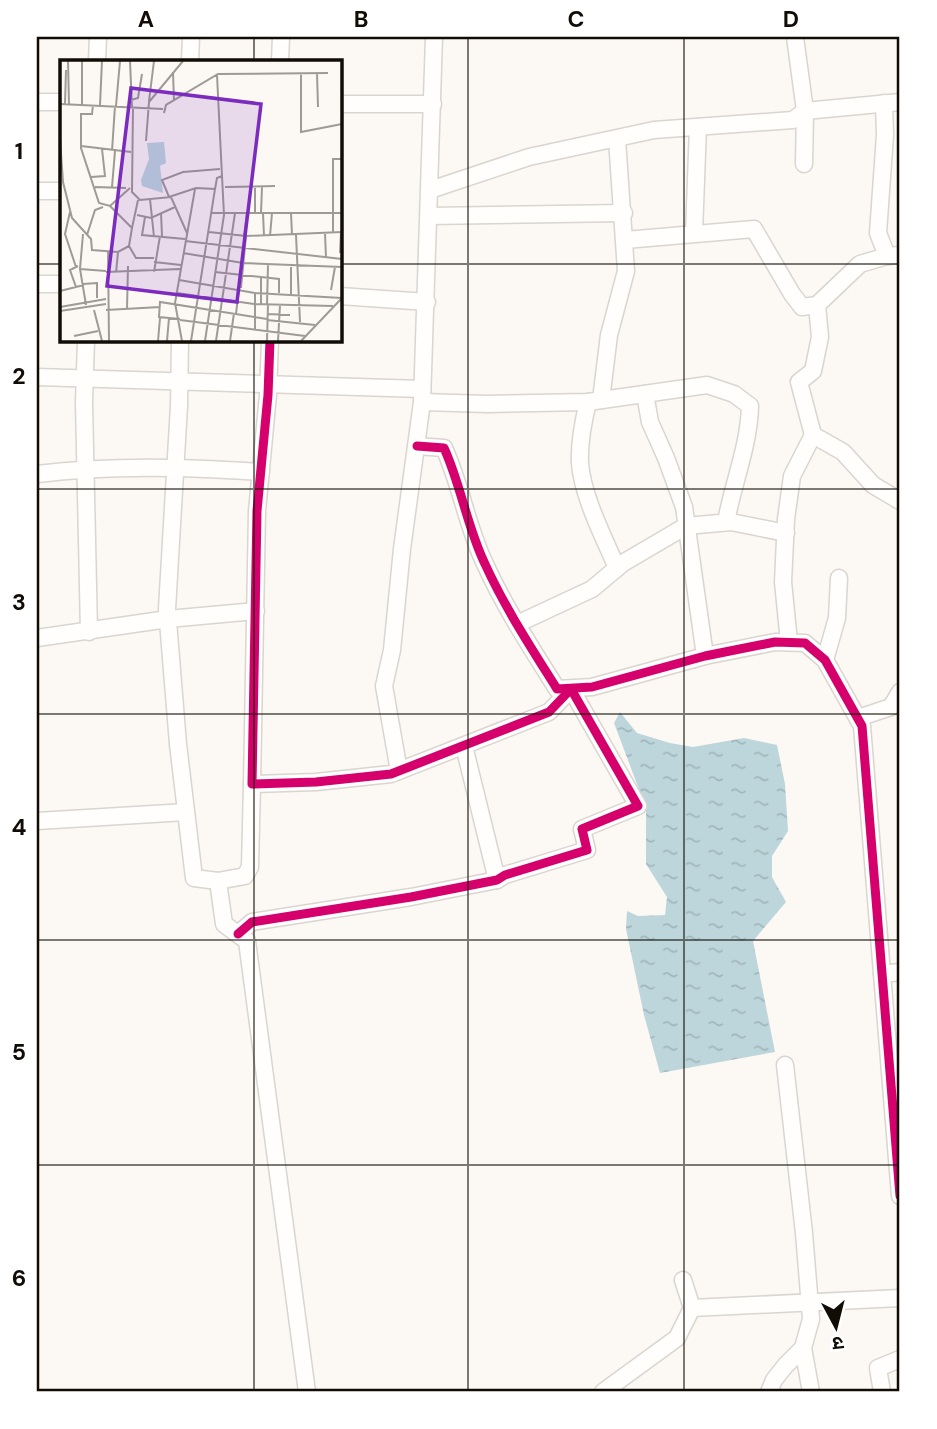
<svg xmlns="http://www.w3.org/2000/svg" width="937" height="1429" viewBox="0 0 937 1429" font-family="'DM Sans','Noto Sans Devanagari',sans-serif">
<defs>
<pattern id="water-ripples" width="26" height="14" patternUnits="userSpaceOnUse" patternTransform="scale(1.75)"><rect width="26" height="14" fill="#bdd6dc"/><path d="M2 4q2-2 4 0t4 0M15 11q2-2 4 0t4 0" fill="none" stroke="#a1b6bb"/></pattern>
</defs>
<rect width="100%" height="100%" fill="#fcf8f4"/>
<polygon fill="url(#water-ripples)" points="620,712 637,733 670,743 693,747 744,738 777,745 785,784 788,831 772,856 772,877 786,902 753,941 775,1052 660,1073 644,1015 626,929 627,911 638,916 665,915 667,897 646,864 646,808 614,723"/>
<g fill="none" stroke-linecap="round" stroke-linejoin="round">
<g stroke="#d9d5d0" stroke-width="19">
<g id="minor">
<polyline points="795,37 805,111 804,164"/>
<polyline points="97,61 98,37"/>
<polyline points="190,61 191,37"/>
<polyline points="280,61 281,37"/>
<polyline points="37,102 61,102"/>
<polyline points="884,103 885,135 878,233 887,256"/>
<polyline points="340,104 433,104"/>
<polyline points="430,190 529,157 654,130 793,120 805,111 900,102"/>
<polyline points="37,191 61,191"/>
<polyline points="429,216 624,213"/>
<polyline points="694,233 698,127"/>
<polyline points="625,240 754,229 792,294 802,307 817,305"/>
<polyline points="900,255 887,256 860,264 817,305 820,337 813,371 799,382 813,435 843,452 873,485 900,501"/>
<polyline points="37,284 61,284"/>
<polyline points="340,296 427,302"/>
<polyline points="86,340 84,403 89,632"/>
<polyline points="180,340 179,406 167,609 178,744 194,878 218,881"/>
<polyline points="37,377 422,389"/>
<polyline points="645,394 650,422 666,458 684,507 705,656"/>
<polyline points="601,400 609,335 626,271 617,139"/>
<path d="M422 402 488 404 588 402 707 385 734 394 750 406C749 446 733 483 726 522"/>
<path d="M588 402C583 422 579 442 580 463 582 495 604 538 617 568"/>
<path d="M417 446 444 448C461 485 467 527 485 564 505 608 532 649 557 689L592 687 705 656 775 642 805 643 825 660 862 726 900 1196"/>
<path d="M37 474C112 465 185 467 261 472"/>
<polyline points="517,624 592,589 623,563 686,526 731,522 786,533"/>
<polyline points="37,638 168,619 256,611"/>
<polyline points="789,642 783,582 786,519 792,476 813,435"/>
<polyline points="825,660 837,618 839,578"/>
<polyline points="858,718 891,707 900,692"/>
<polyline points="464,746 497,880"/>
<polyline points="399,771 384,686 392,650 402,549 422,402 434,37"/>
<polyline points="252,784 250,867 245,876 218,881 224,924 247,941 307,1392"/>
<polyline points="37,821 186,812"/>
<polyline points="238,934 252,922 411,897 497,880 505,875 587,850 582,829 638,806 571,689 549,712 391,774 316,782 252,784 257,511 268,395 270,340"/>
<polyline points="882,974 900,972"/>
<polyline points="692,1308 900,1298"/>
<polyline points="803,1348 811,1392"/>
<polyline points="603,1392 677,1338 692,1308 683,1280"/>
<polyline points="769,1392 774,1380 785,1366 803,1348 811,1319 804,1233 785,1065"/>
<polyline points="882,1392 878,1368 900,1359"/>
</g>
</g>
<use href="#minor" stroke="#fffefd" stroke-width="16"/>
<g stroke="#fff" stroke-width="13">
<g id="cycleway">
<path d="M417 446 444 448C461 485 467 527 485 564 505 608 532 649 557 689L592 687 705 656 775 642 805 643 825 660 862 726 900 1196"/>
<polyline points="238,934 252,922 411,897 497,880 505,875 587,850 582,829 638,806 571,689 549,712 391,774 316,782 252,784 257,511 268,395 270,340"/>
</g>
</g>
<use href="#cycleway" stroke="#d6006c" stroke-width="9"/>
</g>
<path fill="none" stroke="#110c06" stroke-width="2" stroke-opacity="0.55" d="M254 37V61M468 37V1392M684 37V1392M37 264H61M340 264H900M254 340V1392M37 489H900M37 714H900M37 940H900M37 1165H900"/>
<g transform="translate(60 60)">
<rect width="282" height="282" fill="#fcf8f4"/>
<path d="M104 82 106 103 100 106 103 133 82 126 81 120 89 99 87 83Z" fill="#bdd6dc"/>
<path fill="none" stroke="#9e9a95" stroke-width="2" d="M8 1 9 45M70 1 72 47M113 12 114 41M257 13 258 47M241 14V72L282 64M71 40 78 38 82 14M89 41 94 1M0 44 103 49M5 44 6 10M22 45V1M33 45 32 54H21V88L39 143 50 146 70 128M40 45 42 1M56 46 60 1M73 47 72 132 80 140 111 137 127 173M104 53 106 45 158 14 268 13M0 79 3 122 12 158 31 179 32 190 58 192 69 186 72 168 50 146M86 81 89 42 123 1M21 86 71 92M52 91 55 46M31 117 45 116 42 89M35 127 66 128M52 127 55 91M165 127 215 126M155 129 157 118 162 116 157 15M90 139 94 177M10 152 5 174 16 207M101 153 102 176M152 153H282M195 153V128M201 153 202 127M203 153 204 176M231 153 232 175M77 155 91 158 115 147M85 157 82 175 125 179M72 168 78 140M149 172 186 176 282 172M273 172V99H282M265 173 266 198M23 174 20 209 26 245M27 175 35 150 43 147M236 175 240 262M184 176 187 153M210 176 212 153M125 181 282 199M69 186 76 198H94M48 191 49 281M123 193 183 203 282 207M280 193 281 172M94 202 121 205M20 209 46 211M46 212 120 209M94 212 100 176M155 212 219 219V233M56 213 58 192M201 218V244M119 220 195 233 282 238M23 224 37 223V238M16 227 10 210 18 206M181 228 186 176M271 230 275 207M0 231 24 225M117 233 194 244 273 246M231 234V207M207 244 208 205M0 247 46 239M67 249 68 206M34 250 42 281M46 250 100 247M0 251 46 244M176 254 179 228M207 254 230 255M120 259 99 257 100 242 207 259M120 260 245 276M207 260 255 265M195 269V233M14 276 38 271M98 281 100 258M107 281 109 258M122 281 115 243 135 129M131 281 155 129 136 128 109 137 102 120 123 112 160 109M145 281 164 155 162 116M156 281 175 153M170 281 174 253M207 281 208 244M218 281 220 245M241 281 282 238"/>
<path fill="#7b2cbf" fill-opacity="0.15" stroke="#7b2cbf" stroke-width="3.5" d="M71 28 201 44 177 242 47 226Z"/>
<rect width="282" height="282" fill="none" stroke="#110c06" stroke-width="3.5"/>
</g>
<rect width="937" height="1429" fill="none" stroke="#ffffff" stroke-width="77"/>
<g transform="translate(836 1327) rotate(173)" stroke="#ffffff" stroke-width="5" paint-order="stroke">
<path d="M0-5L12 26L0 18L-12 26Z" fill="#110c06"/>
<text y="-10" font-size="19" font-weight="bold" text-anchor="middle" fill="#110c06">उ</text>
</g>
<rect x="38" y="38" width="860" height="1352" fill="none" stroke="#110c06" stroke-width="2.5"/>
<g font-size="23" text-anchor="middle" font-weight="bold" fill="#110c06">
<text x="146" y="27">A</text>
<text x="361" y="27">B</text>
<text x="576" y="27">C</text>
<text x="791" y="27">D</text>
<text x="19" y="159">1</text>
<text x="19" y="384">2</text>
<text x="19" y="610">3</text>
<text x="19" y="835">4</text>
<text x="19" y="1060">5</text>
<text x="19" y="1286">6</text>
</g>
</svg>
